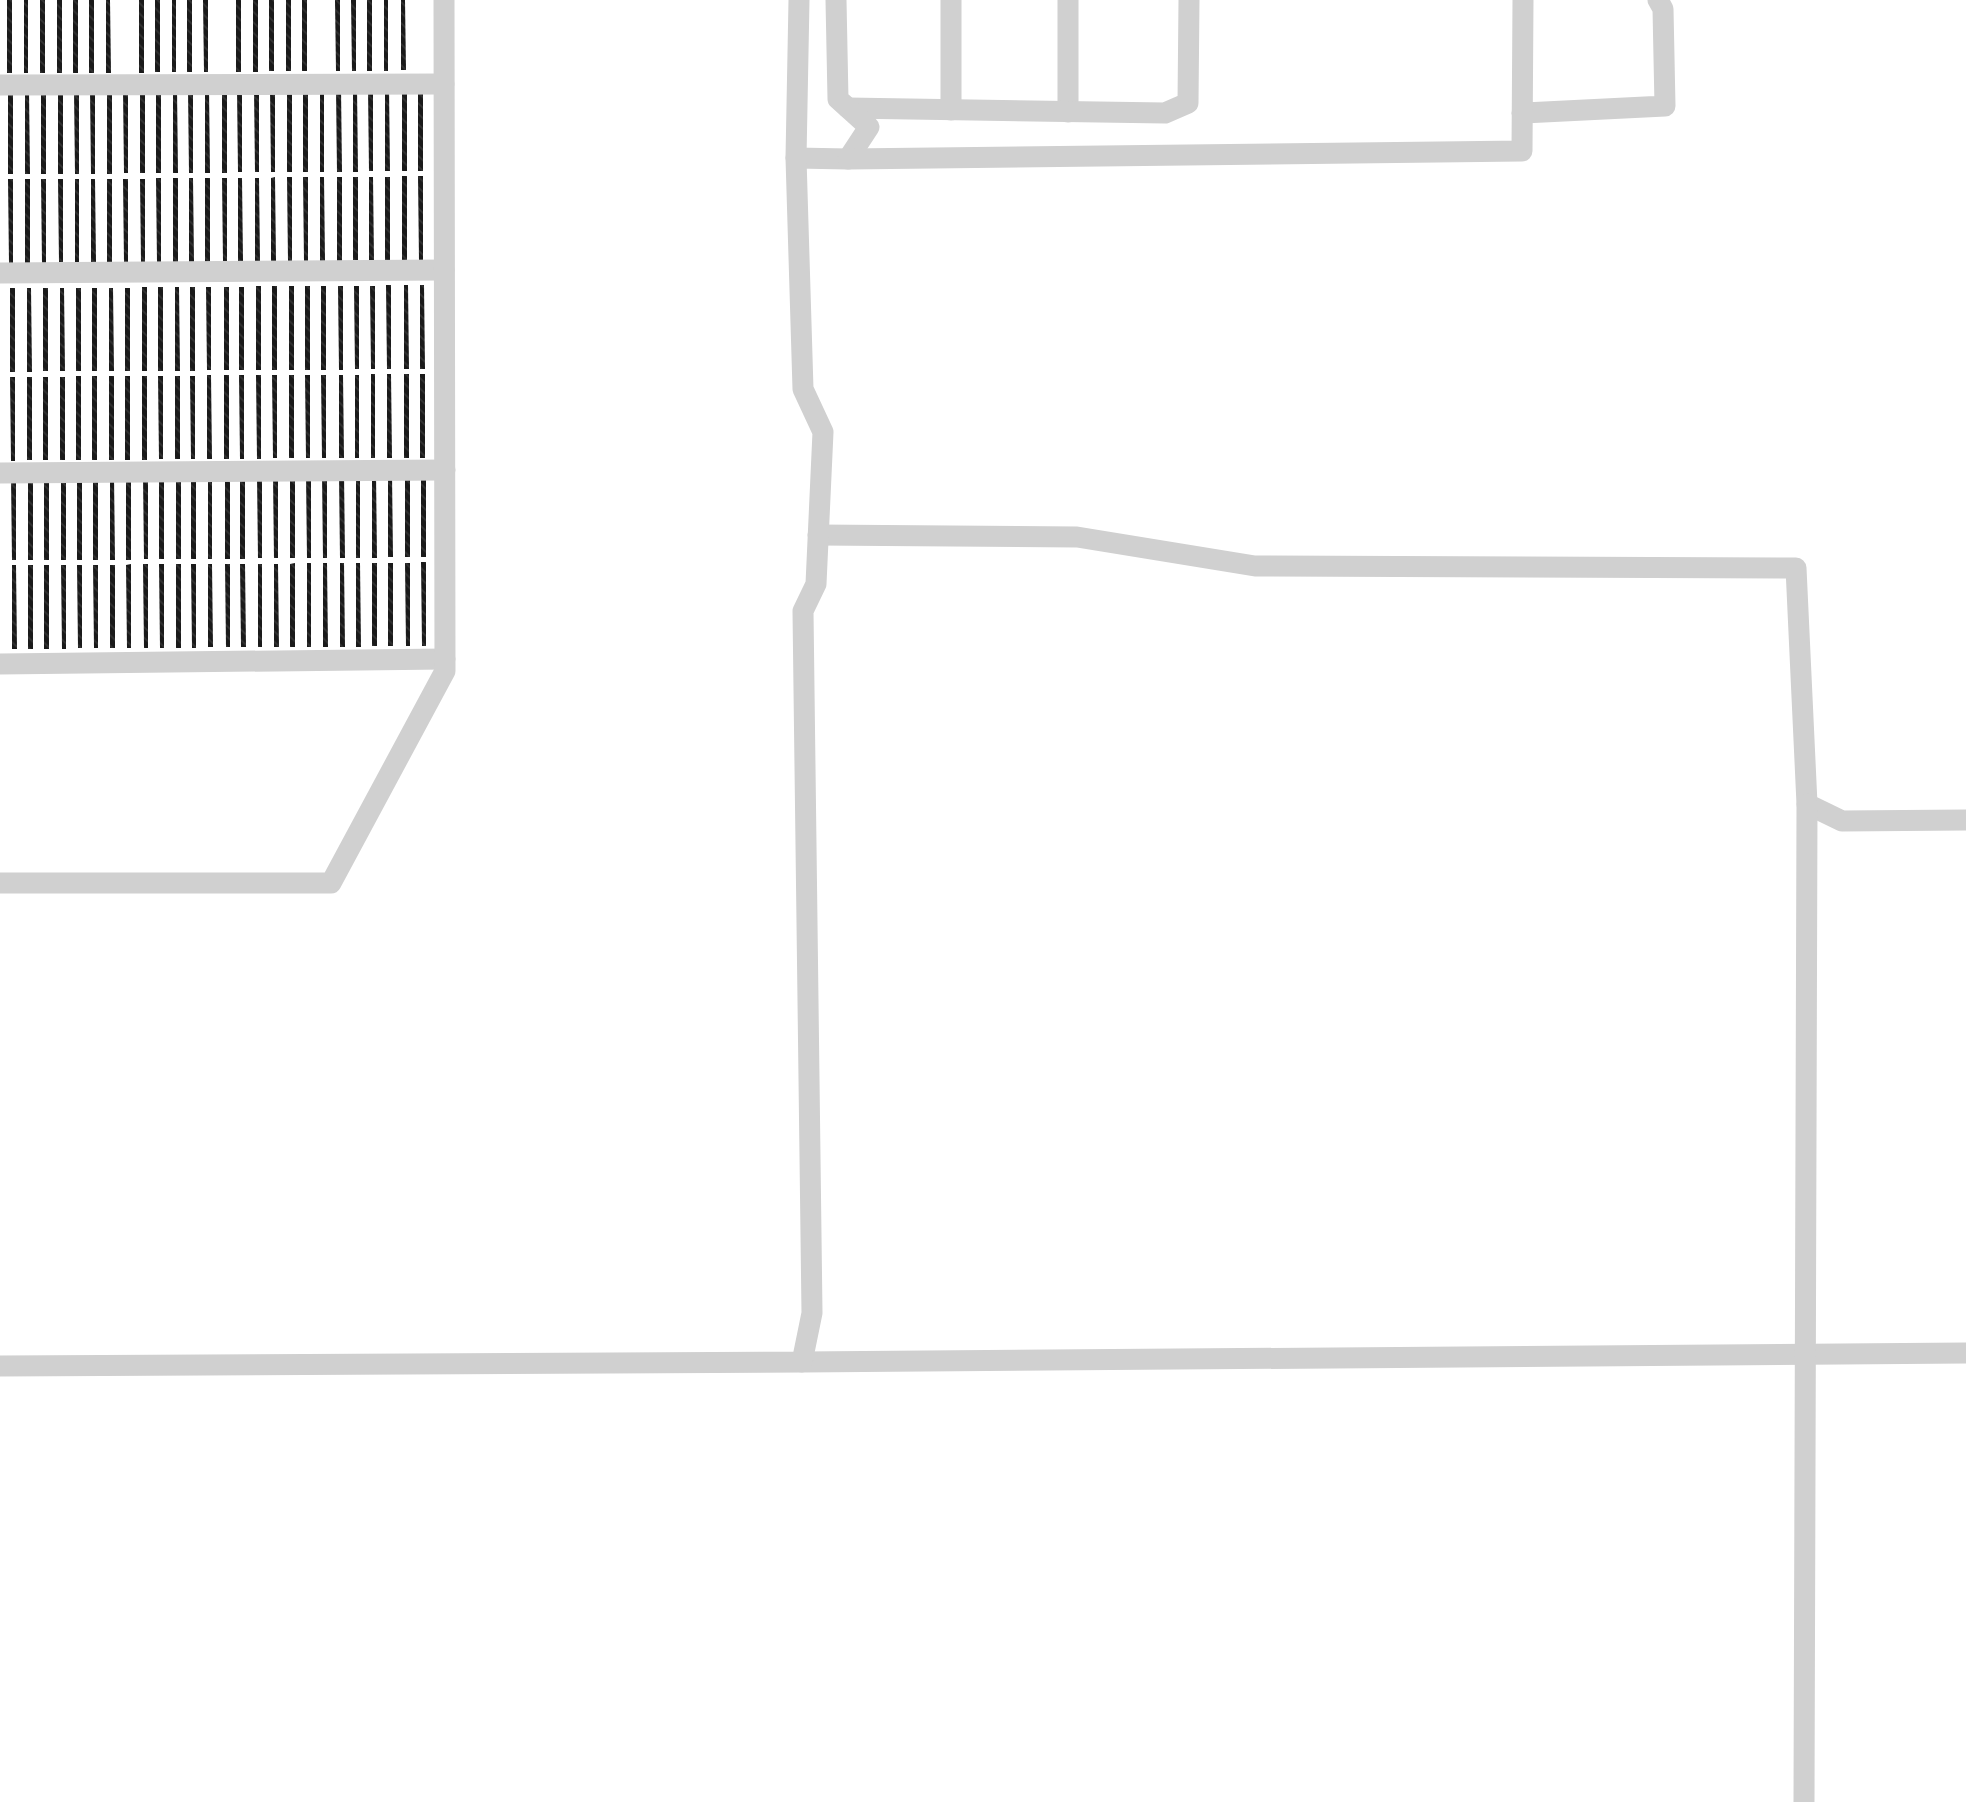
<svg xmlns="http://www.w3.org/2000/svg" width="1966" height="1802" viewBox="0 0 1966 1802" font-family="Cabin,sans-serif">
<defs>
<pattern id="building-back-hatch" width="6" height="6" patternUnits="userSpaceOnUse" patternTransform="scale(1.75)"><rect width="6" height="6" fill="#1a1a1a"/><path d="M-1 5l2 2M0 0l6 6M5-1l2 2" fill="none" stroke="#333"/></pattern>
</defs>
<rect width="100%" height="100%" fill="#fff"/>
<g fill="url(#building-back-hatch)">
<rect x="7" y="0" width="5" height="73"/>
<rect x="24" y="0" width="4" height="73"/>
<rect x="40" y="0" width="5" height="73"/>
<rect x="57" y="0" width="5" height="73"/>
<rect x="73" y="0" width="5" height="73"/>
<rect x="89" y="0" width="5" height="73"/>
<polygon points="106,0 110,0 111,73 106,73"/>
<rect x="139" y="0" width="5" height="73"/>
<rect x="155" y="0" width="5" height="72"/>
<rect x="172" y="0" width="4" height="72"/>
<rect x="187" y="0" width="5" height="72"/>
<polygon points="203,0 208,0 208,72 204,72"/>
<rect x="236" y="0" width="5" height="72"/>
<rect x="253" y="0" width="5" height="72"/>
<rect x="269" y="0" width="5" height="71"/>
<rect x="286" y="0" width="5" height="71"/>
<rect x="302" y="0" width="5" height="71"/>
<polygon points="335,0 340,0 340,71 336,71"/>
<polygon points="351,0 356,0 356,71 352,71"/>
<rect x="367" y="0" width="5" height="71"/>
<rect x="384" y="0" width="4" height="71"/>
<polygon points="401,0 405,0 406,70 401,70"/>
<rect x="287" y="88" width="5" height="84"/>
<rect x="303" y="88" width="5" height="84"/>
<rect x="320" y="88" width="4" height="84"/>
<polygon points="336,88 341,88 342,172 337,172"/>
<polygon points="353,88 357,88 358,172 353,172"/>
<polygon points="368,88 373,88 373,171 369,171"/>
<polygon points="385,88 389,88 390,171 385,171"/>
<rect x="402" y="88" width="5" height="83"/>
<rect x="418" y="88" width="5" height="83"/>
<polygon points="173,89 177,89 178,173 173,173"/>
<polygon points="188,89 193,89 193,173 189,173"/>
<polygon points="205,89 209,89 210,173 205,173"/>
<rect x="222" y="89" width="5" height="84"/>
<polygon points="237,89 242,89 242,172 238,172"/>
<polygon points="254,89 259,89 259,172 255,172"/>
<polygon points="270,89 275,89 275,172 271,172"/>
<rect x="41" y="90" width="5" height="84"/>
<rect x="58" y="90" width="5" height="84"/>
<polygon points="74,90 79,90 79,174 75,174"/>
<polygon points="90,90 95,90 95,174 91,174"/>
<rect x="107" y="90" width="5" height="84"/>
<polygon points="123,90 128,90 128,173 124,173"/>
<rect x="140" y="90" width="5" height="83"/>
<rect x="156" y="90" width="5" height="83"/>
<rect x="8" y="91" width="5" height="83"/>
<polygon points="25,91 29,91 30,174 25,174"/>
<rect x="402" y="176" width="5" height="84"/>
<polygon points="418,176 423,176 423,260 419,260"/>
<polygon points="275,177 276,261 271,261 271,178"/>
<polygon points="287,177 292,177 292,261 288,261"/>
<polygon points="303,177 308,177 308,261 304,261"/>
<polygon points="320,177 324,177 325,261 320,261"/>
<rect x="337" y="177" width="5" height="84"/>
<rect x="353" y="177" width="5" height="83"/>
<polygon points="369,177 373,177 374,260 369,260"/>
<rect x="385" y="177" width="5" height="83"/>
<polygon points="156,178 161,178 161,262 157,262"/>
<rect x="173" y="178" width="5" height="84"/>
<polygon points="189,178 193,178 194,262 189,262"/>
<rect x="205" y="178" width="5" height="84"/>
<polygon points="222,178 227,178 227,261 223,261"/>
<polygon points="238,178 242,178 243,261 238,261"/>
<polygon points="255,178 259,178 260,261 255,261"/>
<polygon points="8,179 13,179 13,263 9,263"/>
<rect x="25" y="179" width="5" height="84"/>
<polygon points="41,179 46,179 46,263 42,263"/>
<polygon points="58,179 63,179 63,262 59,262"/>
<rect x="75" y="179" width="4" height="83"/>
<polygon points="91,179 95,179 96,262 91,262"/>
<rect x="107" y="179" width="5" height="83"/>
<polygon points="123,179 128,179 128,262 124,262"/>
<polygon points="140,179 145,179 145,262 141,262"/>
<polygon points="386,285 391,285 391,369 387,369"/>
<polygon points="404,285 408,285 409,369 404,369"/>
<polygon points="420,285 424,285 425,369 420,369"/>
<rect x="256" y="286" width="5" height="84"/>
<rect x="272" y="286" width="5" height="84"/>
<rect x="289" y="286" width="5" height="84"/>
<rect x="305" y="286" width="5" height="84"/>
<rect x="321" y="286" width="5" height="84"/>
<polygon points="338,286 343,286 343,370 339,370"/>
<polygon points="354,286 359,286 359,369 355,369"/>
<polygon points="370,286 375,286 375,369 371,369"/>
<rect x="142" y="287" width="5" height="84"/>
<rect x="158" y="287" width="5" height="84"/>
<polygon points="175,287 179,287 180,371 175,371"/>
<rect x="190" y="287" width="5" height="84"/>
<polygon points="206,287 211,287 211,370 207,370"/>
<rect x="224" y="287" width="5" height="83"/>
<rect x="239" y="287" width="5" height="83"/>
<rect x="10" y="288" width="5" height="84"/>
<polygon points="27,288 31,288 32,372 27,372"/>
<rect x="43" y="288" width="5" height="83"/>
<polygon points="60,288 64,288 65,371 60,371"/>
<rect x="76" y="288" width="5" height="83"/>
<rect x="92" y="288" width="5" height="83"/>
<polygon points="109,288 113,288 114,371 109,371"/>
<rect x="125" y="288" width="5" height="83"/>
<rect x="371" y="374" width="4" height="84"/>
<polygon points="387,374 391,374 392,458 387,458"/>
<rect x="404" y="374" width="5" height="84"/>
<rect x="420" y="374" width="5" height="84"/>
<polygon points="207,375 211,375 212,459 207,459"/>
<rect x="224" y="375" width="5" height="84"/>
<polygon points="239,375 244,375 244,459 240,459"/>
<polygon points="256,375 261,375 261,459 257,459"/>
<polygon points="272,375 277,375 277,458 273,458"/>
<rect x="289" y="375" width="5" height="83"/>
<polygon points="305,375 310,375 310,458 306,458"/>
<polygon points="321,375 326,375 326,458 322,458"/>
<polygon points="339,375 343,375 344,458 339,458"/>
<rect x="355" y="375" width="4" height="83"/>
<rect x="76" y="376" width="5" height="84"/>
<rect x="92" y="376" width="5" height="84"/>
<rect x="109" y="376" width="5" height="84"/>
<rect x="125" y="376" width="5" height="84"/>
<rect x="142" y="376" width="5" height="84"/>
<polygon points="158,376 163,376 163,459 159,459"/>
<rect x="175" y="376" width="5" height="83"/>
<polygon points="190,376 195,376 195,459 191,459"/>
<polygon points="10,377 15,377 15,461 11,461"/>
<rect x="27" y="377" width="5" height="83"/>
<rect x="43" y="377" width="5" height="83"/>
<rect x="60" y="377" width="5" height="83"/>
<polygon points="306,474 311,474 311,558 307,558"/>
<polygon points="322,474 327,474 327,558 323,558"/>
<polygon points="339,474 344,474 345,558 340,558"/>
<rect x="356" y="474" width="4" height="84"/>
<polygon points="372,474 376,474 377,558 372,558"/>
<polygon points="388,474 392,474 393,557 388,557"/>
<rect x="405" y="474" width="5" height="83"/>
<rect x="421" y="474" width="5" height="83"/>
<rect x="191" y="475" width="5" height="84"/>
<rect x="208" y="475" width="4" height="84"/>
<rect x="225" y="475" width="5" height="84"/>
<rect x="240" y="475" width="5" height="84"/>
<polygon points="257,475 262,475 262,558 258,558"/>
<polygon points="273,475 278,475 278,558 274,558"/>
<rect x="290" y="475" width="5" height="83"/>
<rect x="61" y="476" width="5" height="84"/>
<rect x="77" y="476" width="5" height="84"/>
<rect x="93" y="476" width="5" height="84"/>
<polygon points="110,476 114,476 115,560 110,560"/>
<rect x="126" y="476" width="5" height="84"/>
<polygon points="143,476 148,476 148,559 144,559"/>
<rect x="159" y="476" width="5" height="83"/>
<rect x="176" y="476" width="5" height="83"/>
<polygon points="11,477 16,477 16,560 12,560"/>
<rect x="28" y="477" width="5" height="83"/>
<rect x="44" y="477" width="5" height="83"/>
<polygon points="421,562 426,562 426,646 422,646"/>
<polygon points="295,563 295,647 290,647 290,564"/>
<rect x="307" y="563" width="4" height="84"/>
<polygon points="323,563 327,563 328,647 323,647"/>
<polygon points="340,563 344,563 345,647 340,647"/>
<polygon points="356,563 360,563 361,647 356,647"/>
<rect x="372" y="563" width="5" height="83"/>
<rect x="388" y="563" width="5" height="83"/>
<polygon points="405,563 410,563 410,646 406,646"/>
<polygon points="131,564 131,648 127,648 126,565"/>
<polygon points="143,564 148,564 148,648 144,648"/>
<polygon points="159,564 164,564 164,648 160,648"/>
<rect x="176" y="564" width="5" height="84"/>
<polygon points="191,564 196,564 196,648 192,648"/>
<polygon points="208,564 212,564 213,647 208,647"/>
<polygon points="225,564 230,564 230,647 226,647"/>
<polygon points="240,564 245,564 246,647 241,647"/>
<rect x="258" y="564" width="4" height="83"/>
<polygon points="274,564 278,564 279,647 274,647"/>
<polygon points="12,565 16,565 17,649 12,649"/>
<rect x="28" y="565" width="5" height="84"/>
<rect x="44" y="565" width="5" height="84"/>
<polygon points="61,565 66,565 66,649 62,649"/>
<polygon points="77,565 82,565 82,648 78,648"/>
<polygon points="93,565 98,565 98,648 94,648"/>
<rect x="110" y="565" width="5" height="83"/>
</g>
<g fill="none" stroke-linecap="round" stroke-linejoin="round">
<g stroke="#d0d0d0" stroke-width="21">
<polyline points="1068,0 1068,112"/>
<polyline points="0,85 444,84"/>
<polyline points="848,108 1165,113 1188,103 1189,0"/>
<polyline points="951,110 951,0"/>
<polyline points="1522,113 1665,106 1663,9 1658,0"/>
<polyline points="796,158 848,159 869,127 838,99 836,0"/>
<polyline points="848,159 1522,151 1523,0"/>
<polyline points="0,273 444,270"/>
<polyline points="0,473 445,470"/>
<polyline points="818,535 1077,537 1255,566 1796,568 1807,804 1842,821 1966,820"/>
<polyline points="0,664 445,659"/>
<polyline points="0,883 331,883 445,671 444,0"/>
<polyline points="802,1362 1966,1353"/>
<polyline points="0,1366 802,1362 812,1313 803,611 816,584 823,432 803,389 796,158 799,0"/>
<polyline points="1804,1802 1807,804"/>
</g>
</g>
</svg>
